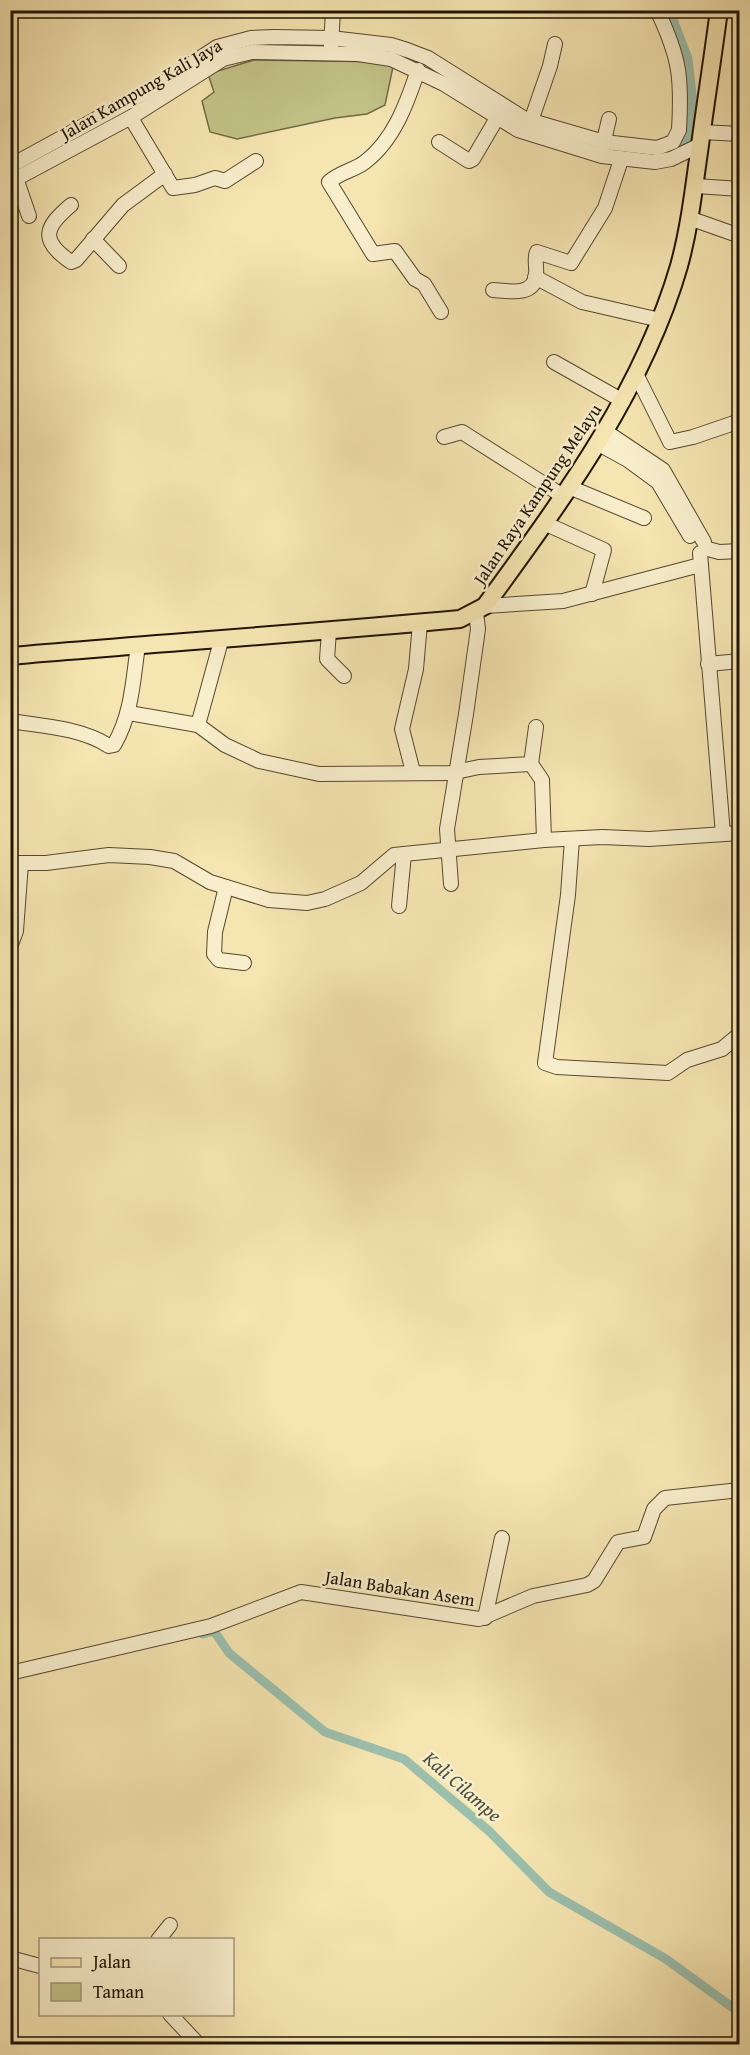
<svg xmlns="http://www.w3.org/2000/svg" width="750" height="2055" viewBox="0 0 750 2055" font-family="'Gentium Book Plus',serif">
<rect width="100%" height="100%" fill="#f5e5b1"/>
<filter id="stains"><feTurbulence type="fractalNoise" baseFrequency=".00333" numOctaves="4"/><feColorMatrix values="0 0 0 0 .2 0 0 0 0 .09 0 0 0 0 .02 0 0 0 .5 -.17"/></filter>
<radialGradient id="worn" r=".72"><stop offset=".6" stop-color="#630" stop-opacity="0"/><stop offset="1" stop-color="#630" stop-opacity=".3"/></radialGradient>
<polygon fill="#c2c287" stroke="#716b46" stroke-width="1.5" points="254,60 394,62 385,105 367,114 335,118 237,139 210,132 202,101 214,92 208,74"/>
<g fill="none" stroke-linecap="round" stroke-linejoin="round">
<polyline stroke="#9cbfad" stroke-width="9" points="203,1634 214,1631 229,1653 325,1732 404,1759 489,1831 549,1892 666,1959 740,2013"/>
<g stroke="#9cbfad" stroke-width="15">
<polyline points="404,54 447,75"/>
<polyline points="628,156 673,152 687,142 690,104 685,59 666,10"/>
</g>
<g stroke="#55482f" stroke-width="16">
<g id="minor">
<polyline points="331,47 333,10"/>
<path d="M418 70C407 103 394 140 365 162 355 170 338 173 329 182L373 254 395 251 415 279 424 284 441 312"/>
<polyline points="131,118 173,188 195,185 215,178 225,181 256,161"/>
<polyline points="531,121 550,66 555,44"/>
<polyline points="702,132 740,134"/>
<polyline points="439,142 469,161 473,159 497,118"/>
<polyline points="602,149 609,119"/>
<path d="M10 166 164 82 217 47 251 38 274 37 331 38 391 45 407 50 428 58 525 119 604 142 657 148 673 142 679 130C682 78 680 58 657 10"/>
<polyline points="16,178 29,216"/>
<polyline points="10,182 133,116 223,59 252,52 358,54 391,59 444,84 518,130 602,156 655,162 671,159 700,145"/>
<polyline points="696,186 740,189"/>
<path d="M71 205C45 227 39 240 71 262L76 260 123 205 165 174"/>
<polyline points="689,218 740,236"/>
<polyline points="93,239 119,266"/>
<polyline points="535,277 582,302 660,320"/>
<path d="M493 290C508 291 534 297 536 275 537 267 534 258 537 252L571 263 605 208 621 160"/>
<polyline points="554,362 623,401"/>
<polyline points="637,376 670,442 693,437 740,421"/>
<polyline points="605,431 663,470 704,542"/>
<polyline points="444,437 462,432 563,496"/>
<polyline points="597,443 628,460 658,482 690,536"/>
<polyline points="569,487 644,518"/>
<polyline points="544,523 604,550 592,594"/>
<polyline points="708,549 719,552 740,551"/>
<polyline points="700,553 723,834"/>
<polyline points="485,606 563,601 700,565"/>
<polyline points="329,631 327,659 344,676"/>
<polyline points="708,664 740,661"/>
<polyline points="129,713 198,725 225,745 259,761 319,774 451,773 479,767 531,764 536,727"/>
<path d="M10 721C43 726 81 728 109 746L114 745C132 714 133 680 138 645"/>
<polyline points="198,725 221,641"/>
<polyline points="531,764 542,780 544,840"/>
<polyline points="413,772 402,729 416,669 420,623"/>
<polyline points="572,839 568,895 545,1063 557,1067 668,1073 687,1060 722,1049 740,1034"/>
<polyline points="10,863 46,863 109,855 150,857 174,861 210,882 269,900 307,903 325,899 361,883 394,855 544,840 602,837 649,839 740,833"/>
<polyline points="451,884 447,829 466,714 478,629 476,612"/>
<polyline points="226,887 215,932 214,954 219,960 244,963"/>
<polyline points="399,906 404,854"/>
<polyline points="10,947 16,931 21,863"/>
<polyline points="485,1618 502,1538"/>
<polyline points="10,1673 211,1626 301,1592 479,1619 533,1596 587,1585 594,1581 618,1542 644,1537 654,1509 665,1498 740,1490"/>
<polyline points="158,1940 170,1925"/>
<polyline points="10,1958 40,1966"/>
<polyline points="170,2014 198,2044"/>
</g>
</g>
<g stroke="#201404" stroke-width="20">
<path id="major" d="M10 656C160 643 310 633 460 619L485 606C562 500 642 393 679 266 690 226 694 186 700 145 706 100 713 56 719 10"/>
</g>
<use href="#minor" stroke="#f8eecc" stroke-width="14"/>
<use href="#major" stroke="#f5e5b1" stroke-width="16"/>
</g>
<g text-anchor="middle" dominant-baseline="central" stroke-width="5" stroke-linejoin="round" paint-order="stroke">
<g font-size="18" fill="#201404" stroke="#f8eecc">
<text transform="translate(141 89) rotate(-30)">Jalan Kampung Kali Jaya</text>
<text transform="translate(537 494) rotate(-56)">Jalan Raya Kampung Melayu</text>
<text transform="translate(400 1588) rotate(9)">Jalan Babakan Asem</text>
</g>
<g font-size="20" font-style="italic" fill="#4b503f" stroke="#f8eecc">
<text transform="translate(463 1786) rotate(41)">Kali Cilampe</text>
</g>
</g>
<rect width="750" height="2055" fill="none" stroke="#f5e5b1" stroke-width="36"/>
<rect x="12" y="12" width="726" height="2031" fill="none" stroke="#201404" stroke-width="3"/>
<rect x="18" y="18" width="714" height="2019" fill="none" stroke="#201404" stroke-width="1.5"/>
<rect x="39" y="1938" width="195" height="78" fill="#f8eecc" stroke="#a2977c" stroke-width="1.5"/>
<rect x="51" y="1958" width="30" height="9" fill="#f5e5b1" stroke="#a2977c" stroke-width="1.5"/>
<text x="93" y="1968" font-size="18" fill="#201404">Jalan</text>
<rect x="51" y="1983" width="30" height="18" fill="#c2c287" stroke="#a2977c" stroke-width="1.5"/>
<text x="93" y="1998" font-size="18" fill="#201404">Taman</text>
<rect width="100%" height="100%" filter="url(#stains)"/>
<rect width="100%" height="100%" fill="url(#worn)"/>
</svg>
